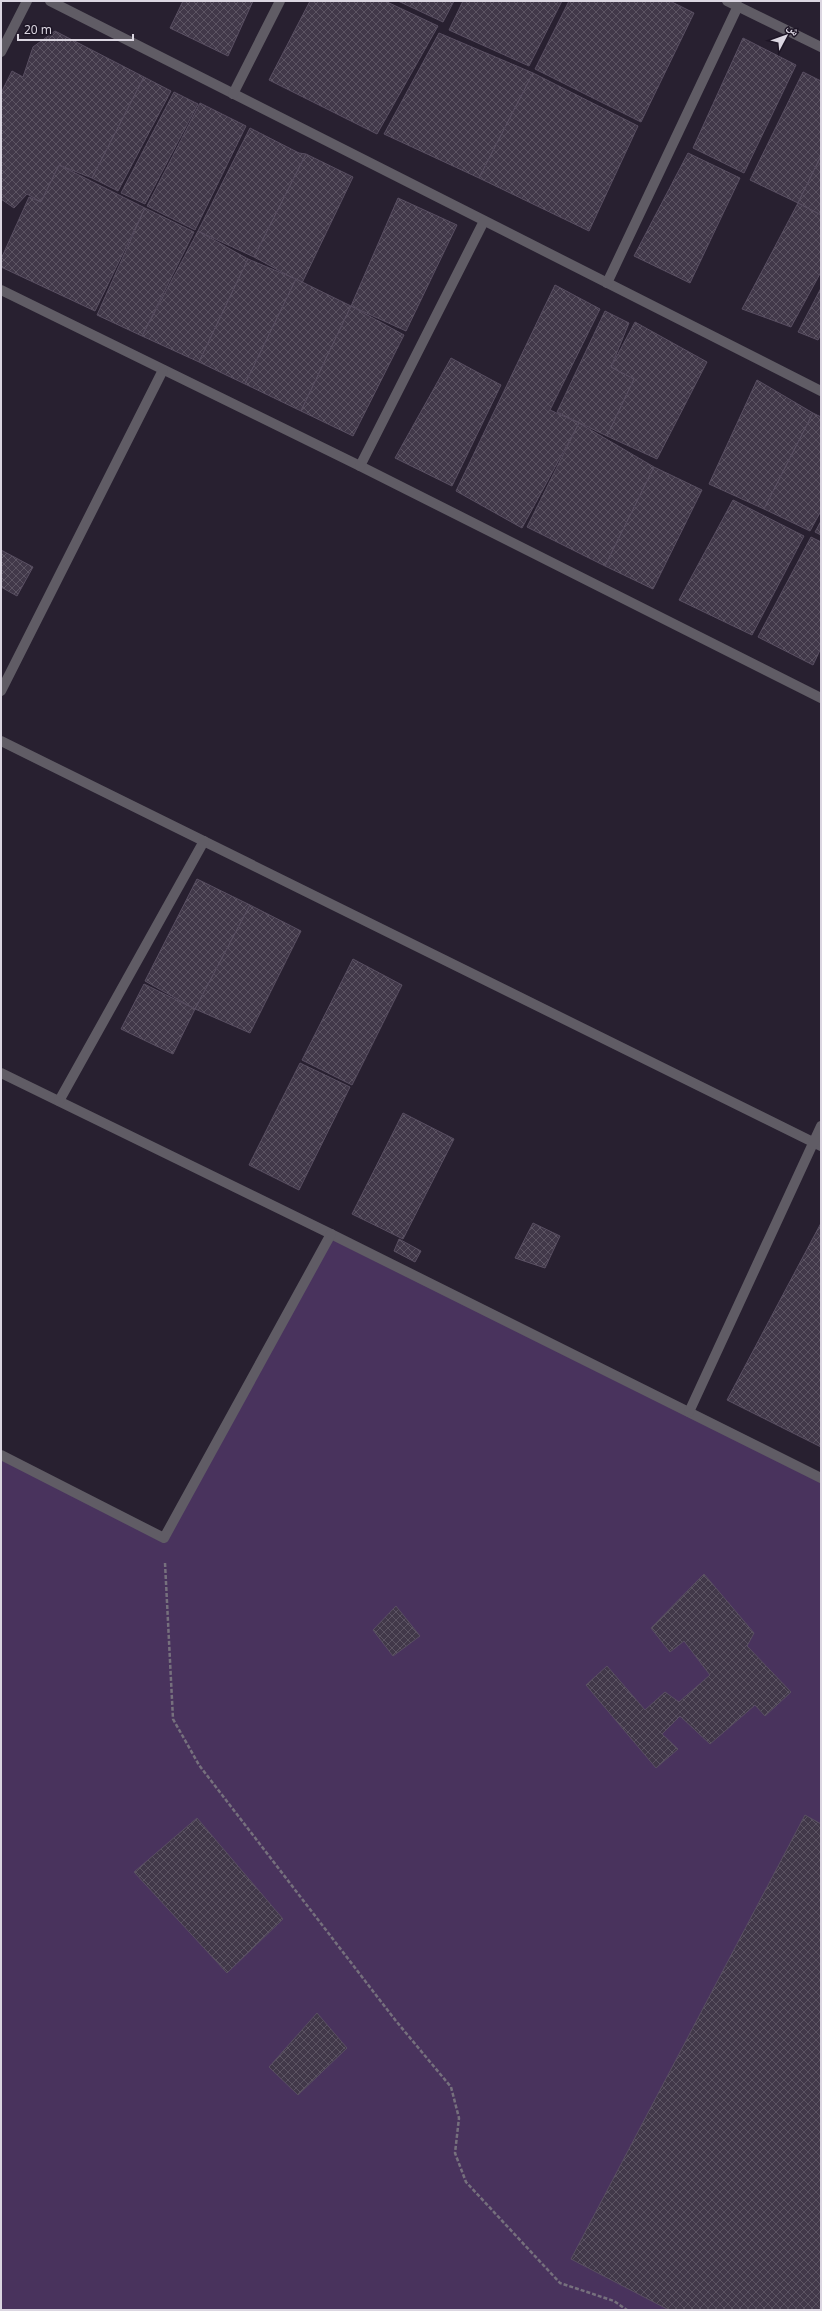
<svg xmlns="http://www.w3.org/2000/svg" width="822" height="2311" viewBox="0 0 822 2311" font-family="'Noto Sans','Noto Naskh Arabic',sans-serif">
<defs>
<pattern id="building-cross-hatch" width="8" height="8" patternUnits="userSpaceOnUse"><rect width="8" height="8" fill="#413849"/><path d="M0 0l8 8M0 8l8-8" fill="none" stroke="#5c5463"/></pattern>
</defs>
<rect width="100%" height="100%" fill="#282030"/>
<polygon fill="#49335d" points="331,1234 821,1478 821,2310 1,2310 1,1455 164,1538"/>
<g fill="url(#building-cross-hatch)" stroke="#594f62">
<polygon points="183,1 253,1 228,56 170,28"/>
<polygon points="310,1 385,1 438,26 377,134 269,80"/>
<polygon points="398,1 454,1 443,22"/>
<polygon points="463,1 562,1 529,66 449,30"/>
<polygon points="569,1 670,1 694,13 641,122 535,69"/>
<polygon points="55,31 144,77 92,178 59,165 41,202 27,194 14,208 1,199 1,93 12,71 23,77 33,47"/>
<polygon points="439,33 533,73 479,178 384,134"/>
<polygon points="743,38 796,65 744,173 693,148"/>
<polygon points="803,72 821,81 821,156 798,203 750,180"/>
<polygon points="533,73 638,126 589,231 479,178"/>
<polygon points="144,77 171,91 118,191 92,178"/>
<polygon points="174,92 198,104 145,204 121,193"/>
<polygon points="200,103 246,126 195,230 147,206"/>
<polygon points="250,128 299,153 306,154 254,257 198,231"/>
<polygon points="688,153 740,178 690,283 634,256"/>
<polygon points="306,154 353,177 302,283 254,257"/>
<polygon points="821,156 821,215 798,203"/>
<polygon points="59,165 145,208 95,311 1,267 1,259 29,197 41,202"/>
<polygon points="398,198 457,225 406,331 351,306"/>
<polygon points="798,203 821,215 821,272 791,327 742,309"/>
<polygon points="145,208 194,232 142,336 97,315"/>
<polygon points="198,231 248,259 199,362 142,336"/>
<polygon points="248,259 296,279 245,384 199,362"/>
<polygon points="296,279 351,306 301,411 245,384"/>
<polygon points="555,285 600,309 550,410 579,423 522,528 456,491"/>
<polygon points="821,288 821,334 818,340 798,332"/>
<polygon points="351,306 404,335 353,436 301,411"/>
<polygon points="605,311 629,323 611,367 634,379 607,436 557,412"/>
<polygon points="635,322 707,362 657,459 607,436 634,379 611,367"/>
<polygon points="451,358 501,385 452,486 395,458"/>
<polygon points="757,380 813,413 764,509 709,484"/>
<polygon points="813,413 821,417 821,511 810,531 764,509"/>
<polygon points="579,423 654,467 605,566 527,527"/>
<polygon points="654,467 702,490 653,589 605,566"/>
<polygon points="733,500 804,536 752,635 679,600"/>
<polygon points="821,521 821,535 815,532"/>
<polygon points="811,537 821,542 821,648 813,665 758,637"/>
<polygon points="1,550 33,567 17,596 1,587"/>
<polygon points="197,879 250,905 195,1009 145,981"/>
<polygon points="250,905 301,931 250,1033 195,1009"/>
<polygon points="353,959 402,985 352,1085 302,1060"/>
<polygon points="144,984 195,1009 173,1054 121,1029"/>
<polygon points="300,1063 350,1087 299,1190 249,1165"/>
<polygon points="403,1113 454,1139 403,1239 352,1214"/>
<polygon points="533,1223 560,1236 545,1268 515,1258"/>
<polygon points="821,1223 821,1447 727,1400"/>
<polygon points="399,1239 421,1251 415,1262 394,1251"/>
<polygon points="704,1574 754,1633 747,1646 791,1692 765,1716 755,1705 710,1744 680,1716 662,1734 678,1749 656,1768 586,1685 607,1666 645,1710 665,1692 679,1702 710,1675 684,1641 670,1652 651,1628"/>
<polygon points="396,1606 420,1636 393,1656 373,1630"/>
<polygon points="805,1815 821,1824 821,2310 669,2310 571,2259"/>
<polygon points="197,1818 283,1919 227,1973 134,1872"/>
<polygon points="317,2013 347,2048 298,2095 269,2067"/>
</g>
<g fill="none" stroke-linecap="round" stroke-linejoin="round">
<polyline stroke="#76707d" stroke-width="2.5" stroke-dasharray="4 2" stroke-linecap="butt" points="165,1563 173,1719 199,1765 396,2021 451,2087 459,2118 455,2153 466,2182 560,2283 614,2301 627,2310"/>
<g stroke="#605c65" stroke-width="10">
<polyline points="50,1 821,391"/>
<polyline points="727,1 821,47"/>
<polyline points="1,52 27,1"/>
<polyline points="233,94 280,1"/>
<polyline points="607,283 738,6"/>
<polyline points="1,290 360,466 821,698"/>
<polyline points="360,466 484,221"/>
<polyline points="1,691 163,370"/>
<polyline points="1,741 821,1146"/>
<polyline points="1,1073 331,1234 821,1478"/>
<polyline points="59,1101 204,841"/>
<polyline points="689,1412 821,1126"/>
<polyline points="1,1455 164,1538 331,1234"/>
</g>
</g>
<rect width="822" height="2311" fill="none" stroke="#dbd6e1" stroke-width="4"/>
<g transform="translate(786 36) rotate(49)" stroke="#1e1626" stroke-width="3" paint-order="stroke">
<path d="M0-3L7 15L0 10L-7 15Z" fill="#dbd6e1"/>
<text y="-6" font-size="11" font-weight="bold" text-anchor="middle" fill="#dbd6e1">ش</text>
</g>
<path d="M18 34v6h115v-6" fill="none" stroke="#dbd6e1" stroke-width="2"/>
<text x="24" y="34" font-size="12" fill="#dbd6e1" stroke="#1e1626" stroke-width="3" paint-order="stroke">20 m</text>
</svg>
